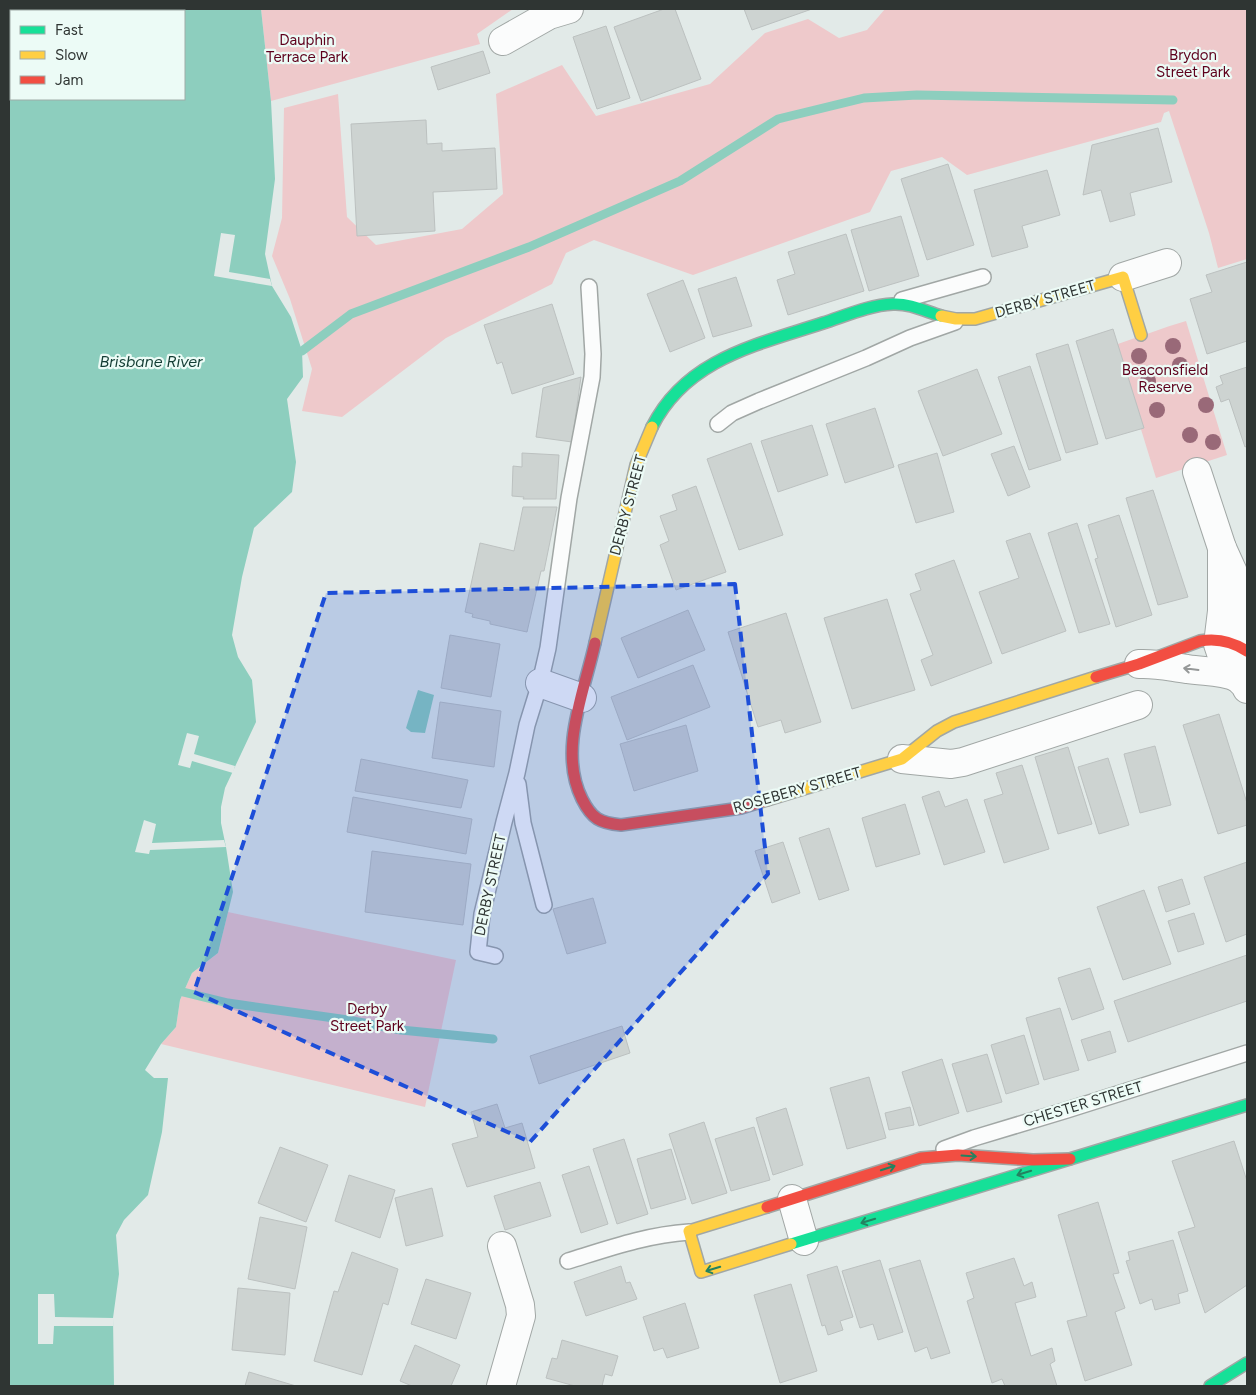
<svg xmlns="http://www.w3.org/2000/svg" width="1256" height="1395" viewBox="0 0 1256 1395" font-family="Figtree,sans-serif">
<rect width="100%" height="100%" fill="#e2eae8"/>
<g fill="#eec9cb">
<polygon points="261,9 513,9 477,34 480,44 271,101"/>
<polygon points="885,9 1247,9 1247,259 1218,268 1209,233 1169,111 1164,113 1161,122 967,175 942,157 891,171 870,212 693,275 594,240 566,253 552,284 446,338 342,417 302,411 312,369 290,299 272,256 282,218 284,108 338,94 347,217 376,245 462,229 503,194 496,94 562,65 596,116 710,84 765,33 808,19 839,38 867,30"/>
<path d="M1186 321 1227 455 1156 478 1115 345C1139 337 1162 328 1186 321Z"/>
<polygon points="228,912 456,960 425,1107 161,1044 176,1027 180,1000 192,973 218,953"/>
</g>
<g fill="#8dcebe" fill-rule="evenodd">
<path d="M9 9H261L271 101 275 179 265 254 272 286 291 317 302 351 303 377 287 399 296 462 292 492 254 528 242 577 232 635 238 657 252 680 256 722 225 788 221 807V823L226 847 233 892 218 953 192 973 180 1000 176 1027 161 1044 145 1070 154 1078H168L162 1132 148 1195 124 1220 116 1235 119 1274 113 1318 114 1386H9ZM11 11H184V99H11Z"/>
<polygon points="418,690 434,695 425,733 411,732 406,728"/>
</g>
<g fill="#e2eae8">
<polygon points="221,233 235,235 229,272 270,279 272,286 214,276"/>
<polygon points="187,733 199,736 194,754 235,766 233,773 192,761 190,768 178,765"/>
<polygon points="144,820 156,824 152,843 224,840 226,847 150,850 149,854 135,852"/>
<polygon points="38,1294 54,1294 55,1317 113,1318 113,1326 54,1326 53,1344 38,1344"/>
</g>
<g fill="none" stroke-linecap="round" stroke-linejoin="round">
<g stroke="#8dcebe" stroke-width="9">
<polyline points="302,351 351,314 529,247 680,181 778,119 864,98 917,95 1173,100"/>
<polyline points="183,992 228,1003 348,1020 401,1030 493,1039"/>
</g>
</g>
<g fill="#cdd3d1" stroke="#bcc1c0">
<polygon points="664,9 675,9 701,79 641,101 614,27"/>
<polygon points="744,9 812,9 752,30"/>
<polygon points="606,26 630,98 597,109 573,37"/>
<polygon points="483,51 490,73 438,90 431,67"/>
<polygon points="426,120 427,144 442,143 442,151 495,148 497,189 433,192 435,231 357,236 351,124"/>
<polygon points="1158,128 1172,182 1130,193 1135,215 1110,222 1101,190 1083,195 1092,145"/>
<polygon points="948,164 974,245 927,260 901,179"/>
<polygon points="1047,170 1060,215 1022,226 1028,247 992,257 974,190"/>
<polygon points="901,216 919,276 869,291 851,230"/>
<polygon points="846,234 864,291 788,315 777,280 795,274 788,252"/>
<polygon points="1247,262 1247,341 1207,354 1190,299 1212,292 1206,275"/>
<polygon points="736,277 752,326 713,337 698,289"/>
<polygon points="683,280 705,338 670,352 647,294"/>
<polygon points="552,304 574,374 512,394 502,362 497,364 484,325"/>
<polygon points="1113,329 1144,428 1106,439 1076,341"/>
<polygon points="1068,344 1098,444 1066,453 1036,354"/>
<polygon points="1030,366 1061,460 1029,470 998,377"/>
<polygon points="1247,367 1247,446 1245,447 1229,399 1221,402 1216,387 1223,384 1220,376"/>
<polygon points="977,369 1002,434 943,456 918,391"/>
<polygon points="581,377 572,442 536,437 543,388"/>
<polygon points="875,408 894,467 845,483 826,424"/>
<polygon points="812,425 828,475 778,492 761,441"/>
<polygon points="751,443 783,535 739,550 707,459"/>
<polygon points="1014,446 1030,487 1008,496 991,454"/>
<polygon points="522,453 559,455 556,499 523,499 524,497 512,496 513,466 522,467"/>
<polygon points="937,453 954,512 916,523 898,465"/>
<polygon points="696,486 726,572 676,590 660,545 669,541 660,516 677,510 672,495"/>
<polygon points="1153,490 1188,597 1158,605 1126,498"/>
<polygon points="523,507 557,507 544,571 541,571 527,632 490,624 490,621 472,617 473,614 465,612 480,543 514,551"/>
<polygon points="1119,515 1152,615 1116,627 1095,559 1098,558 1088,525"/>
<polygon points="1077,523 1110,624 1079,633 1048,533"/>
<polygon points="1030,533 1066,631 1002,654 979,592 1019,578 1006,541"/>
<polygon points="954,560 992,663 931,686 921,660 933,655 910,594 921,590 915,574"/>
<polygon points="887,599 915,690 852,709 824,618"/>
<polygon points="688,610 705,650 638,678 621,638"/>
<polygon points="786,613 821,722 785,733 781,720 758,727 728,632"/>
<polygon points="450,635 500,644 491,697 441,688"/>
<polygon points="693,665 710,707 627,740 611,697"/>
<polygon points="440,702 501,711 494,767 432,758"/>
<polygon points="1219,714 1247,803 1247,825 1218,834 1183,725"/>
<polygon points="686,725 698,771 634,791 620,744"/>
<polygon points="1155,746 1171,805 1140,813 1124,754"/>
<polygon points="1068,747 1092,824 1058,834 1035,757"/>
<polygon points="1108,758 1129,825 1099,834 1078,767"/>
<polygon points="361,759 468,780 461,808 355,791"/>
<polygon points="1022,765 1049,849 1004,863 984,800 1003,794 996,773"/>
<polygon points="939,791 945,807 967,799 985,852 944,865 922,797"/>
<polygon points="353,797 472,819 466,854 347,832"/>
<polygon points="905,804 920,854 876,867 862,818"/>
<polygon points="829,828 849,890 819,900 799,838"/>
<polygon points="783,842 800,893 772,903 755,851"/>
<polygon points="372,851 471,864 463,925 365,912"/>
<polygon points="1247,862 1247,934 1226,942 1204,877"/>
<polygon points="1182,879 1190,904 1166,912 1158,887"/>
<polygon points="1144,890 1171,964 1123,980 1097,907"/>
<polygon points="593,898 606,943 567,954 553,909"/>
<polygon points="1194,913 1204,944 1178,952 1168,921"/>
<polygon points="1247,955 1247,1001 1128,1042 1114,1001"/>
<polygon points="1090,968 1104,1009 1072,1020 1058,978"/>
<polygon points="1060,1008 1079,1070 1044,1080 1026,1018"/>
<polygon points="622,1026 630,1053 539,1084 530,1056"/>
<polygon points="1110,1031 1116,1052 1088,1061 1081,1040"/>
<polygon points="1024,1035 1039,1084 1006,1094 991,1045"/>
<polygon points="987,1054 1002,1102 967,1112 952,1064"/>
<polygon points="942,1059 959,1113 919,1126 902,1072"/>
<polygon points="869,1077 886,1138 847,1149 830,1088"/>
<polygon points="497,1104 505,1128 522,1123 535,1168 467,1187 452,1144 478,1137 471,1112"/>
<polygon points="910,1107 914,1125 889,1130 885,1113"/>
<polygon points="786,1108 803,1165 773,1175 756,1118"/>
<polygon points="704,1122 727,1193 692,1204 669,1134"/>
<polygon points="754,1127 770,1180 731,1191 715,1139"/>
<polygon points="624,1139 648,1214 617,1224 593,1149"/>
<polygon points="1234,1141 1247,1181 1247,1285 1205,1313 1178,1232 1195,1227 1172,1161"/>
<polygon points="280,1147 328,1165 306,1222 258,1203"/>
<polygon points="671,1149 686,1199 651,1209 637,1159"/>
<polygon points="589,1166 608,1224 581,1233 562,1175"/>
<polygon points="349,1175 395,1190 380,1238 335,1221"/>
<polygon points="540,1182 551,1216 505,1230 494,1196"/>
<polygon points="432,1188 443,1236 406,1246 395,1198"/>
<polygon points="1098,1202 1119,1273 1113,1274 1125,1308 1115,1312 1132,1365 1085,1381 1067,1321 1087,1316 1058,1215"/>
<polygon points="260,1217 307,1227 295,1289 248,1279"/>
<polygon points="1173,1240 1188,1291 1178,1294 1180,1303 1155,1310 1152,1299 1140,1304 1126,1261 1130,1260 1128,1252"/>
<polygon points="352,1252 398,1269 388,1305 383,1303 362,1375 314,1361 334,1291 338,1292"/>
<polygon points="1014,1258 1024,1286 1032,1282 1036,1297 1015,1303 1031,1356 1052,1348 1055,1361 1050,1364 1057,1386 1005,1386 1002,1379 992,1383 967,1301 974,1298 966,1273"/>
<polygon points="880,1260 903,1332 878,1340 873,1324 860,1328 842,1271"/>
<polygon points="920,1260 950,1353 931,1359 927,1347 915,1352 889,1269"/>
<polygon points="621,1266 626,1283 630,1282 637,1299 586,1316 574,1282"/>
<polygon points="837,1266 853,1317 840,1321 843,1330 828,1335 825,1325 822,1326 807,1275"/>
<polygon points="426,1279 471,1293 456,1339 411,1324"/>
<polygon points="791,1284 817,1371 780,1383 754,1295"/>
<polygon points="238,1288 290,1293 285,1355 232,1350"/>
<polygon points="685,1303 699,1348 667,1358 663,1348 654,1351 643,1317"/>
<polygon points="562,1340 618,1356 612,1376 605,1374 602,1386 575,1386 546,1378 552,1358 557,1359"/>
<polygon points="415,1345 460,1365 451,1386 412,1386 400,1381"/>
<polygon points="249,1372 296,1386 245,1386"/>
</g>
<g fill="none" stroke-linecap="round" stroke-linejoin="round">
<g stroke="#a1a7a5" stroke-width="18">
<g id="lane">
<polyline points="902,300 983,277"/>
<polyline points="718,424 732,413 759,401 866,358 910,338 955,322"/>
<polyline points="518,784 523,823 544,905"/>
<polyline points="495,956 478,952 482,914 504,822 517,773 527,725 540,683 548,648 569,498 592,377 593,354 589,287"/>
<polyline points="944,1149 974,1138 1067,1110 1247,1053"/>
<path d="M568 1261C610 1248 646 1235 689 1232"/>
</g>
</g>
<g stroke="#a1a7a5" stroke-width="30">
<g id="street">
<polyline points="503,41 549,15 569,9"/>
<polyline points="1123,277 1167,263"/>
<polyline points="1197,472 1222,548 1247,603"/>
<polyline points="1222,548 1222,611 1218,644 1221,653 1228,667 1235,675 1245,685 1247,689"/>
<path d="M1139 664C1156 663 1171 667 1187 669 1204 672 1222 670 1238 678"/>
<polyline points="1239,671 1247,616"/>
<polyline points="540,683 582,698"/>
<polyline points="902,759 951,764 963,762 1138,705"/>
<polyline points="792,1199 804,1241"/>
<polyline points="501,1386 521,1316 520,1305 502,1246"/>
</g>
</g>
<g stroke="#a1a7a5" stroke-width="14">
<g id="fast">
<path d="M652 427C686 359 756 345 823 323 845 316 869 305 893 304 909 303 925 311 941 316"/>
<polyline points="791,1244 1247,1105"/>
<polyline points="1210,1386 1247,1363"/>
</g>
</g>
<g stroke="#a1a7a5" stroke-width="14">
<g id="slow">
<polyline points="941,316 956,319 975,319 1123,277 1141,335"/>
<polyline points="595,643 636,465 652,427"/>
<polyline points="767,800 902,759 937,731 954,722 1096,677"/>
<polyline points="767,1207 689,1231 701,1272 791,1244"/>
</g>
</g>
<g stroke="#a1a7a5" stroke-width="14">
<g id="jam">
<path d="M595 643C584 693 558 751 582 799 592 819 600 823 621 825L741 808 767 800"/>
<path d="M1096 677 1139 664 1200 641C1217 638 1233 642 1247 651"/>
<polyline points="767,1207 921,1158 958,1155 1033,1160 1070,1159"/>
</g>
</g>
<use href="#lane" stroke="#fbfcfc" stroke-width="15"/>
<use href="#street" stroke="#fbfcfc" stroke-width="28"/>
<use href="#fast" stroke="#16e098" stroke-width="11"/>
<use href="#slow" stroke="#ffcf43" stroke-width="11"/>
<use href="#jam" stroke="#f24e42" stroke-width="11"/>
</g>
<g fill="#996978">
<circle cx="1173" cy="346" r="8"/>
<circle cx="1139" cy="356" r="8"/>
<circle cx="1180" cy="365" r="8"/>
<circle cx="1148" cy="381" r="8"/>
<circle cx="1206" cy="405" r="8"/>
<circle cx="1157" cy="410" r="8"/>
<circle cx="1190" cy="435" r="8"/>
<circle cx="1213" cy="442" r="8"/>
</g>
<defs><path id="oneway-shaft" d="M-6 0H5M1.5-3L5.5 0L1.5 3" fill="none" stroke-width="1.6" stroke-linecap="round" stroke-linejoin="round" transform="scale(1.25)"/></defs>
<use stroke="#959898" href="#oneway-shaft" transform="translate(1191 669) rotate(-173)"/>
<g stroke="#248260">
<use href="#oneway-shaft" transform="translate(969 1156) rotate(4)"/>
<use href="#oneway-shaft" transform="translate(888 1168) rotate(-18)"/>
<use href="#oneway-shaft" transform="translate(1024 1173) rotate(163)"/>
<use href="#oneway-shaft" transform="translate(868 1221) rotate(163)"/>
<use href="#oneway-shaft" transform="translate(713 1269) rotate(163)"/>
</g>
<path fill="#1d4ed8" fill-opacity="0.2" stroke="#1d4ed8" stroke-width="4" stroke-dasharray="10 6" stroke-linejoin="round" d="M735 584 768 874 530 1142 194 992 326 593Z"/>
<g text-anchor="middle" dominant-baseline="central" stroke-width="4.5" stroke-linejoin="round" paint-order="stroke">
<g font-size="15" fill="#5e001c" stroke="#ecfbf6">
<text x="307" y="40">Dauphin<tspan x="307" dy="17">Terrace Park</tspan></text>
<text x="1193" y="55">Brydon<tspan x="1193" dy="17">Street Park</tspan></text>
<text x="1165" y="370">Beaconsfield<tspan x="1165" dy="17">Reserve</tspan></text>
<text x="367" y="1009">Derby<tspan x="367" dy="17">Street Park</tspan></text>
</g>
<g font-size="15" fill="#2f3533" stroke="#ecfbf6">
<text transform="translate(1045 299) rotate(-16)">DERBY STREET</text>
<text transform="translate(628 505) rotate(-75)">DERBY STREET</text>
<text transform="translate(797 790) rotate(-16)">ROSEBERY STREET</text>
<text transform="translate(490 885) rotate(-78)">DERBY STREET</text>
<text transform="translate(1083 1104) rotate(-17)">CHESTER STREET</text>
</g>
<g font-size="16" font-style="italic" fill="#143d34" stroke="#ecfbf6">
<text x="151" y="361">Brisbane River</text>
</g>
</g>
<rect width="1256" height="1395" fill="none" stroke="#2f3533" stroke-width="20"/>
<rect x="10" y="10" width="175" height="90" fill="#ecfbf6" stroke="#a0aca8"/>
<rect x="20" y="26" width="25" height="8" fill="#16e098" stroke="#a0aca8"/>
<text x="55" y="35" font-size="15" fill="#2f3533">Fast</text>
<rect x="20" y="51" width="25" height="8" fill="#ffcf43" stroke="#a0aca8"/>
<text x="55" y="60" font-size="15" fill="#2f3533">Slow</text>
<rect x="20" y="76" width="25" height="8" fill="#f24e42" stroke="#a0aca8"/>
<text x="55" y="85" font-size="15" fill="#2f3533">Jam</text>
</svg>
